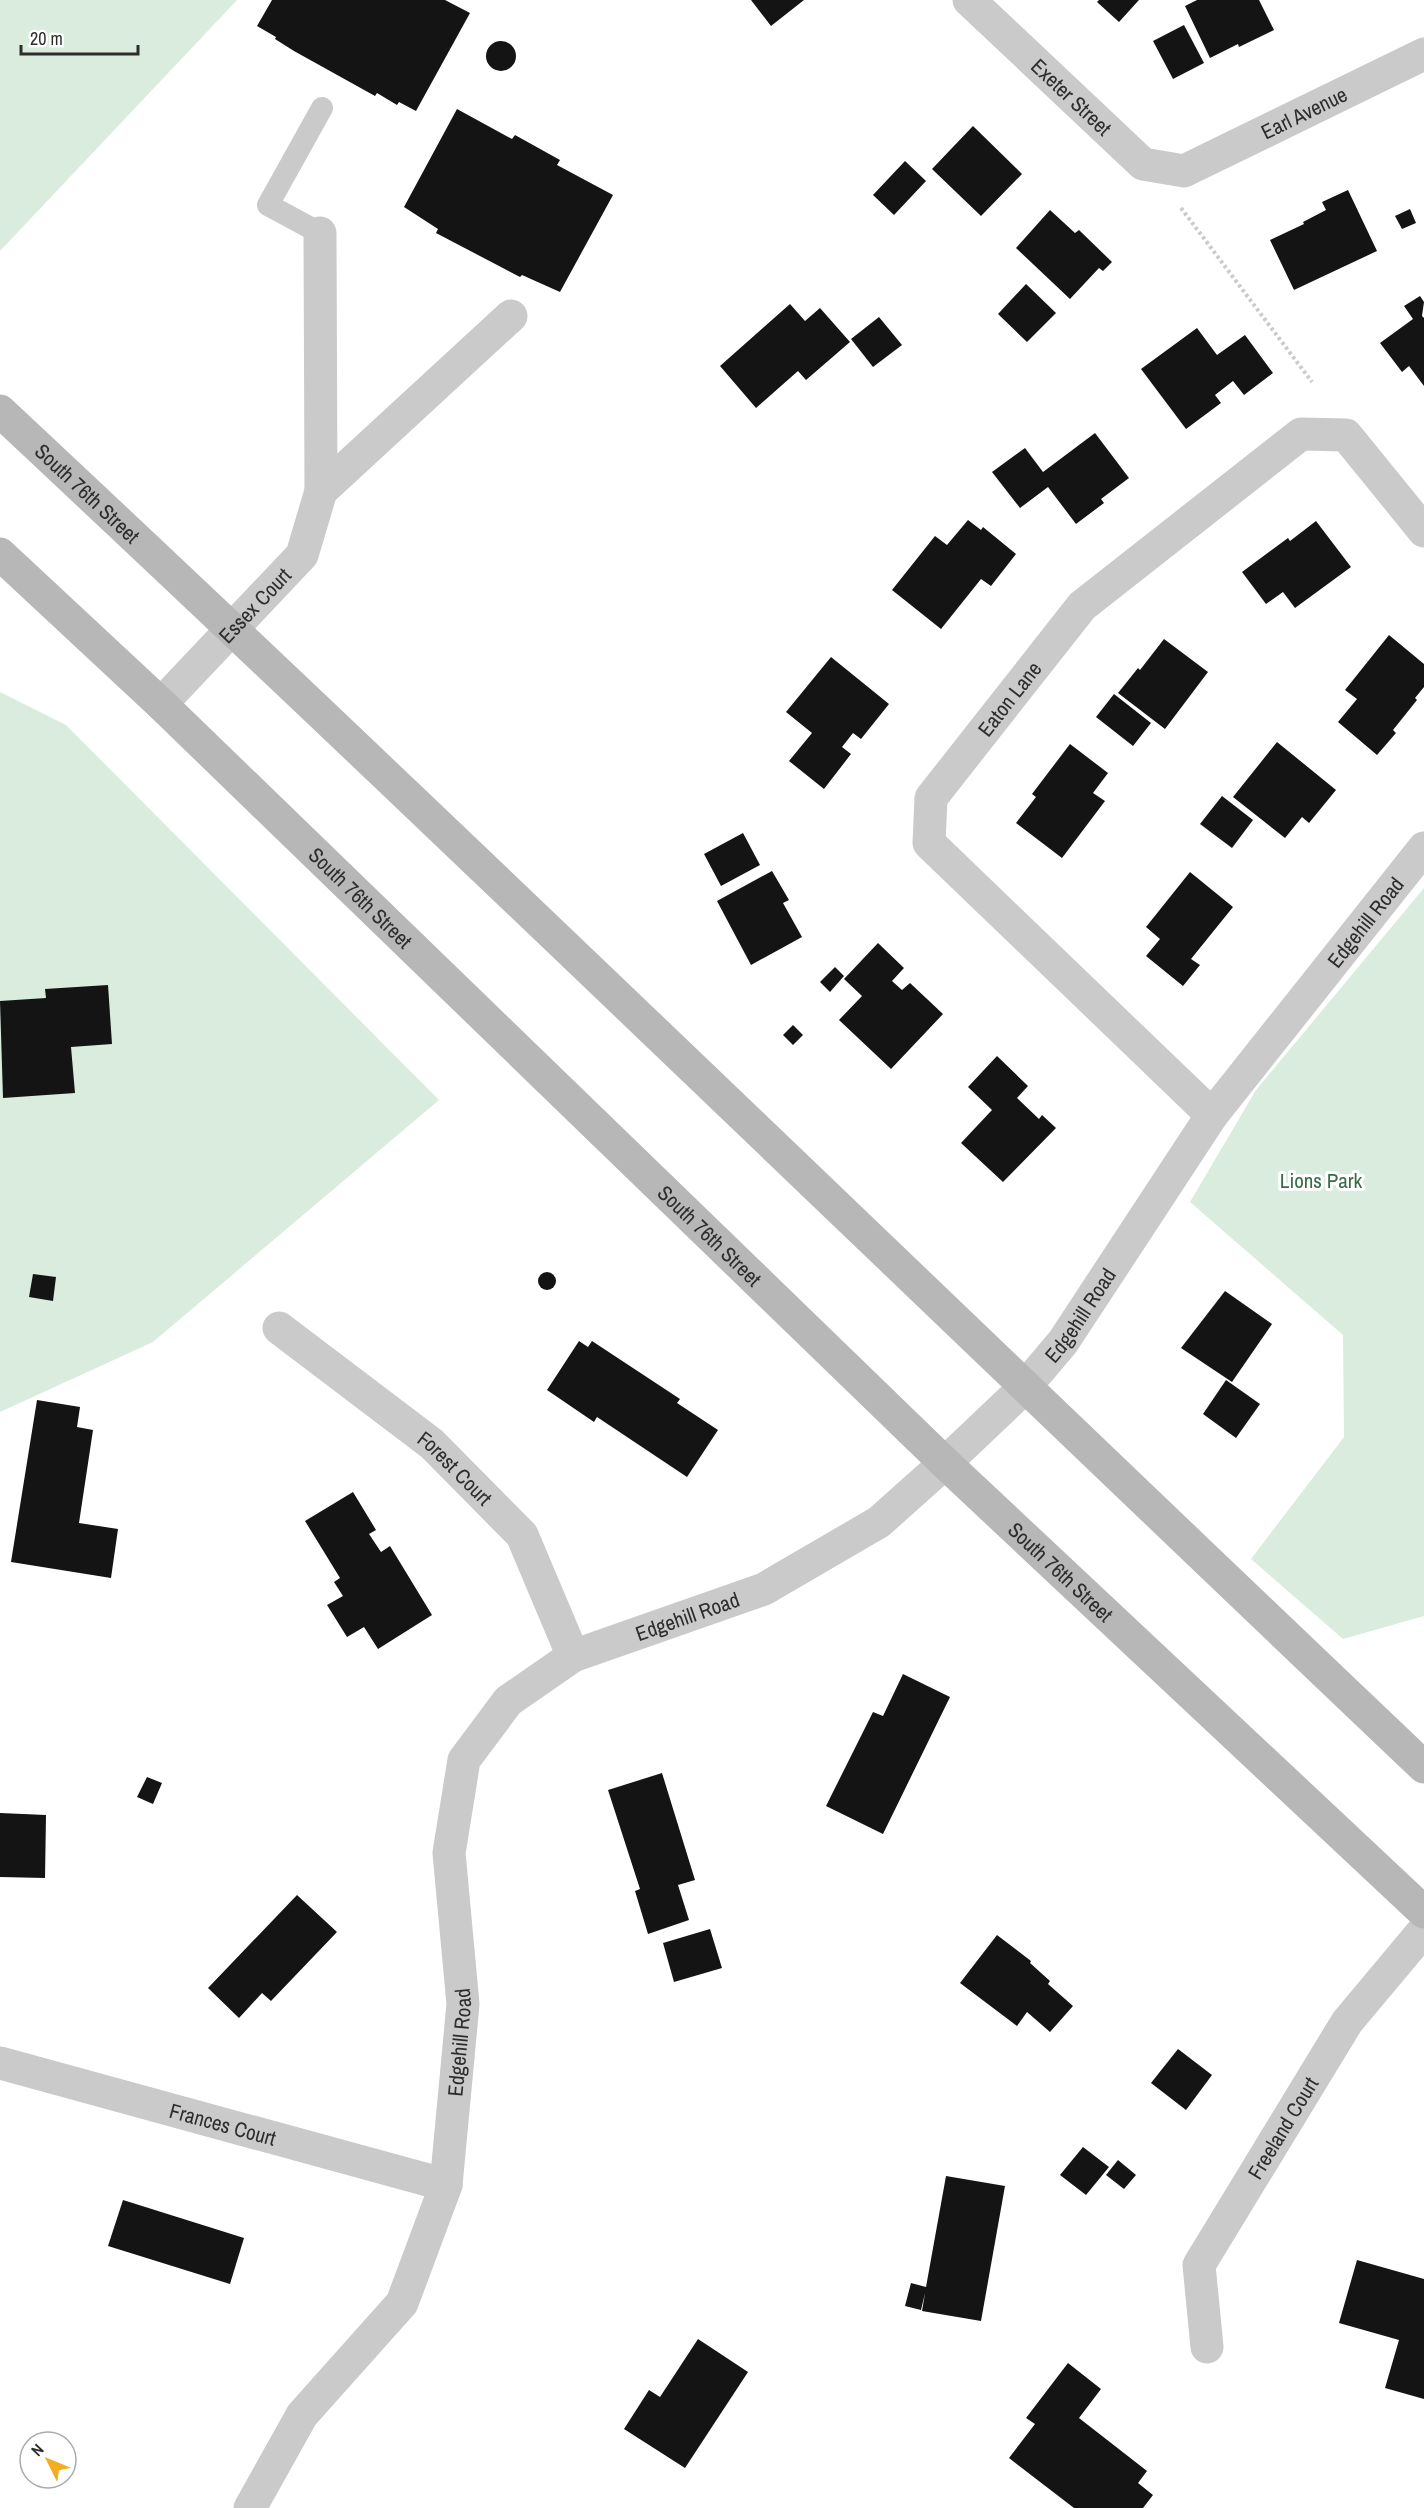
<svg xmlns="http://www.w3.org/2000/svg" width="1424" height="2508" viewBox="0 0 1424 2508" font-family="'Archivo Narrow',sans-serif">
<rect width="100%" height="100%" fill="#fff"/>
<g fill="#d9ecdd">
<polygon points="0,0 237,0 0,251"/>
<polygon points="0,692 66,725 439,1100 153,1342 0,1412"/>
<polygon points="1424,888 1424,1616 1343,1639 1251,1559 1344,1437 1343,1335 1190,1202 1256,1090"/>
</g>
<g fill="#141414">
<polygon points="272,0 445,0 470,13 416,111 399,102 397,105 377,93 375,96 294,51 275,39 276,37 257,26"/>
<polygon points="751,0 804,0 771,26"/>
<polygon points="1099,0 1139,0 1119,22 1097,2"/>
<polygon points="1197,0 1259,0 1274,30 1239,47 1238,44 1210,58 1185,6"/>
<polygon points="1184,25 1204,63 1173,79 1153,41"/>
<circle cx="501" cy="56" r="15"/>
<polygon points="457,109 512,139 515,135 560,160 557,165 613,195 560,292 522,275 520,277 436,233 438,229 404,207"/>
<polygon points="973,126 1022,174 981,216 932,169"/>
<polygon points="905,161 926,181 894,215 873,195"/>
<polygon points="1348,190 1377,251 1294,290 1270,240 1304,224 1303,222 1326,210 1322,202"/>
<polygon points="1410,209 1416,223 1402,229 1395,216"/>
<polygon points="1050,210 1075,233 1079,230 1112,262 1103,271 1099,268 1070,299 1016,248"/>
<polygon points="1026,284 1056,313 1027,342 998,314"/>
<polygon points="1420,296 1424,302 1422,316 1424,318 1424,386 1409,366 1402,372 1380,343 1413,319 1404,306"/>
<polygon points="790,304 805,321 820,308 850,342 806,380 798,371 756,408 720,366"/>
<polygon points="879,317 902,345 873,367 851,339"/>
<polygon points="1197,328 1217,355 1245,335 1273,373 1244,395 1233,381 1215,395 1221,403 1186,429 1141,369"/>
<polygon points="1095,433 1129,478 1101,499 1104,503 1076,524 1048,487 1020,508 992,472 1025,448 1043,472"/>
<polygon points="968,520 981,530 983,527 1016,554 991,586 981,579 941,629 892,590 935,536 947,545"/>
<polygon points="1316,521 1351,567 1295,608 1283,592 1266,604 1242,572 1288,538 1290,541"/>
<polygon points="1389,635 1424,664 1424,687 1415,698 1417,700 1393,730 1396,733 1377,755 1338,722 1357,699 1345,690"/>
<polygon points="1164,639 1208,672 1165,729 1118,693 1138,668 1140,670"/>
<polygon points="831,657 889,704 861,739 853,733 842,747 851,754 824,789 789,761 812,733 786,712"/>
<polygon points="1114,694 1151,723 1133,746 1096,717"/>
<polygon points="1277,742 1336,790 1309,823 1302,817 1285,838 1233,797"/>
<polygon points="1070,744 1108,773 1093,793 1105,801 1062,858 1016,823 1036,797 1032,794"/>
<polygon points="1222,796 1253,820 1232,848 1200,824"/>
<polygon points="743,833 760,865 721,886 704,854"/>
<polygon points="772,871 789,900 783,903 802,937 751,965 717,901"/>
<polygon points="1190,872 1233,907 1191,959 1200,965 1183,986 1146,956 1160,939 1146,927"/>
<polygon points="878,943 904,968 892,981 902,990 910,983 943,1014 891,1069 839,1020 862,996 844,979"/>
<polygon points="835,967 844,976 830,992 820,982"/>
<polygon points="108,985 112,1044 71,1047 75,1093 3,1098 0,1001 46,998 45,989"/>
<polygon points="793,1025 803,1035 793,1045 783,1035"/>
<polygon points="997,1056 1028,1086 1017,1098 1039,1119 1042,1115 1056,1128 1003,1182 961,1143 992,1110 968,1087"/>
<circle cx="547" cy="1281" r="9"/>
<polygon points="33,1274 56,1277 53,1301 29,1297"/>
<polygon points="1225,1291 1272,1324 1232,1382 1181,1348"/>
<polygon points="579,1341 588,1347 592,1341 680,1399 677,1403 718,1430 687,1477 597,1417 594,1422 547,1390"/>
<polygon points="1226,1380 1260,1404 1236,1438 1203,1414"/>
<polygon points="37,1400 80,1407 77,1427 93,1430 79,1523 118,1529 111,1578 11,1562"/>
<polygon points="353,1492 376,1530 369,1534 381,1552 390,1546 432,1615 378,1649 364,1627 347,1637 327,1605 343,1596 334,1582 340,1578 305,1521"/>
<polygon points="903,1674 950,1697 883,1834 826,1806 873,1712 883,1716"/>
<polygon points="662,1773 695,1880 678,1885 689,1920 648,1934 635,1891 640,1889 608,1790"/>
<polygon points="147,1777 162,1783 153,1804 137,1797"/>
<polygon points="0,1813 46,1815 45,1878 0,1877"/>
<polygon points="297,1895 337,1932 271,2001 262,1993 239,2018 208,1988"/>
<polygon points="710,1929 722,1968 674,1982 663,1943"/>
<polygon points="997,1935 1031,1961 1030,1963 1050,1981 1048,1984 1073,2006 1050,2032 1027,2012 1017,2026 960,1983"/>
<polygon points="1178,2049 1212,2075 1186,2110 1151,2083"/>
<polygon points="1083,2147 1109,2167 1086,2195 1060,2175"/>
<polygon points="1118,2160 1136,2175 1124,2189 1106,2175"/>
<polygon points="946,2176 1005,2186 981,2321 922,2311 925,2293 921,2310 905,2306 911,2283 926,2287"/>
<polygon points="123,2200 244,2238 230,2284 108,2246"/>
<polygon points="1357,2260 1424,2279 1424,2399 1385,2388 1399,2340 1339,2323"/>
<polygon points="698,2339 748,2372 685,2468 624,2429 649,2390 660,2397"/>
<polygon points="1068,2363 1101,2389 1079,2418 1147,2471 1138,2483 1153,2495 1143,2508 1074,2508 1009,2458 1035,2424 1026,2418"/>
</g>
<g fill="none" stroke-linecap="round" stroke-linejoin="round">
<polyline stroke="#cacaca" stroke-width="4" stroke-dasharray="3 3" stroke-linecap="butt" points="1181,208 1312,382"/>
<polyline stroke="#cacaca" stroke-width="22" points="320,233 268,205 322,108"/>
<g stroke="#cacaca" stroke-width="33">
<path id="s1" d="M969 0 1143 164 1184 171 1424 54"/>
<polyline points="320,233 321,491"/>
<path id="s2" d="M161 704 302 555 321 491 511 316"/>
<path id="s3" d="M1212 1115 929 843 931 798 1082 606 1301 434 1346 435 1424 531"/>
<path id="s4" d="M279 1328 432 1444 522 1535 573 1656"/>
<path id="s5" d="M0 2063 446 2185"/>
<path id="s6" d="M1207 2347 1199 2265 1347 2022 1424 1930"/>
<path id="s7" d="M250 2508 302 2415 402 2303 446 2185 463 2004 449 1853 464 1760 508 1701 573 1656 764 1589 879 1522 945 1463 1024 1388 1063 1342 1212 1115 1424 848"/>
</g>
<g stroke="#b7b7b7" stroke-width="33">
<path id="s8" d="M0 411C479 859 949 1316 1424 1767"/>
<path id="s9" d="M0 554 161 704 945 1463 1424 1912"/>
</g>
</g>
<g text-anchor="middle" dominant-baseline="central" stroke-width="6" stroke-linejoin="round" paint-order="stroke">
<g font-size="21" fill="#2d2d2d" stroke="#fff">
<text stroke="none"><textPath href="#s1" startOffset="141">Exeter Street</textPath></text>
<text stroke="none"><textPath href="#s1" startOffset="414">Earl Avenue</textPath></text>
<text stroke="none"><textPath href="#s8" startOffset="120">South 76th Street</textPath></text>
<text stroke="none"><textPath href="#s2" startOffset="136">Essex Court</textPath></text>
<text stroke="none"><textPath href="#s3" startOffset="564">Eaton Lane</textPath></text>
<text stroke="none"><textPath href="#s9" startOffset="498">South 76th Street</textPath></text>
<text stroke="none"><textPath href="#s7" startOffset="2074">Edgehill Road</textPath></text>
<text stroke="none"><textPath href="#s9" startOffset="984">South 76th Street</textPath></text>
<text stroke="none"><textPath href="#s7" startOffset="1588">Edgehill Road</textPath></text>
<text stroke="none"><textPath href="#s4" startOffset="225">Forest Court</textPath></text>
<text stroke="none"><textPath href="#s9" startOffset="1470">South 76th Street</textPath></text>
<text stroke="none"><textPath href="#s7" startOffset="1084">Edgehill Road</textPath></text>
<text stroke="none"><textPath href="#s7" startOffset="526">Edgehill Road</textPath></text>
<text stroke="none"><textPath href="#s5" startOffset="231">Frances Court</textPath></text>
<text stroke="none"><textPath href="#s6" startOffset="243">Freeland Court</textPath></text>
</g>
<g font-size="21" fill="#376c46" stroke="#fff">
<text x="1321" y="1180">Lions Park</text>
</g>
</g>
<g transform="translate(48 2460) rotate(313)"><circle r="28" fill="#ffffff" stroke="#ababab" stroke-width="1.5"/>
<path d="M0-4.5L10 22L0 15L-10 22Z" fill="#f2ae21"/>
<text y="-9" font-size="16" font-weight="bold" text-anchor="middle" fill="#2d2d2d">N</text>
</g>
<path d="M21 45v9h117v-9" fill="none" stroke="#2d2d2d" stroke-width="3"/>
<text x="30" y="45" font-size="18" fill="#2d2d2d" stroke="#ffffff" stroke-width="4.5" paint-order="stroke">20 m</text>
</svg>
